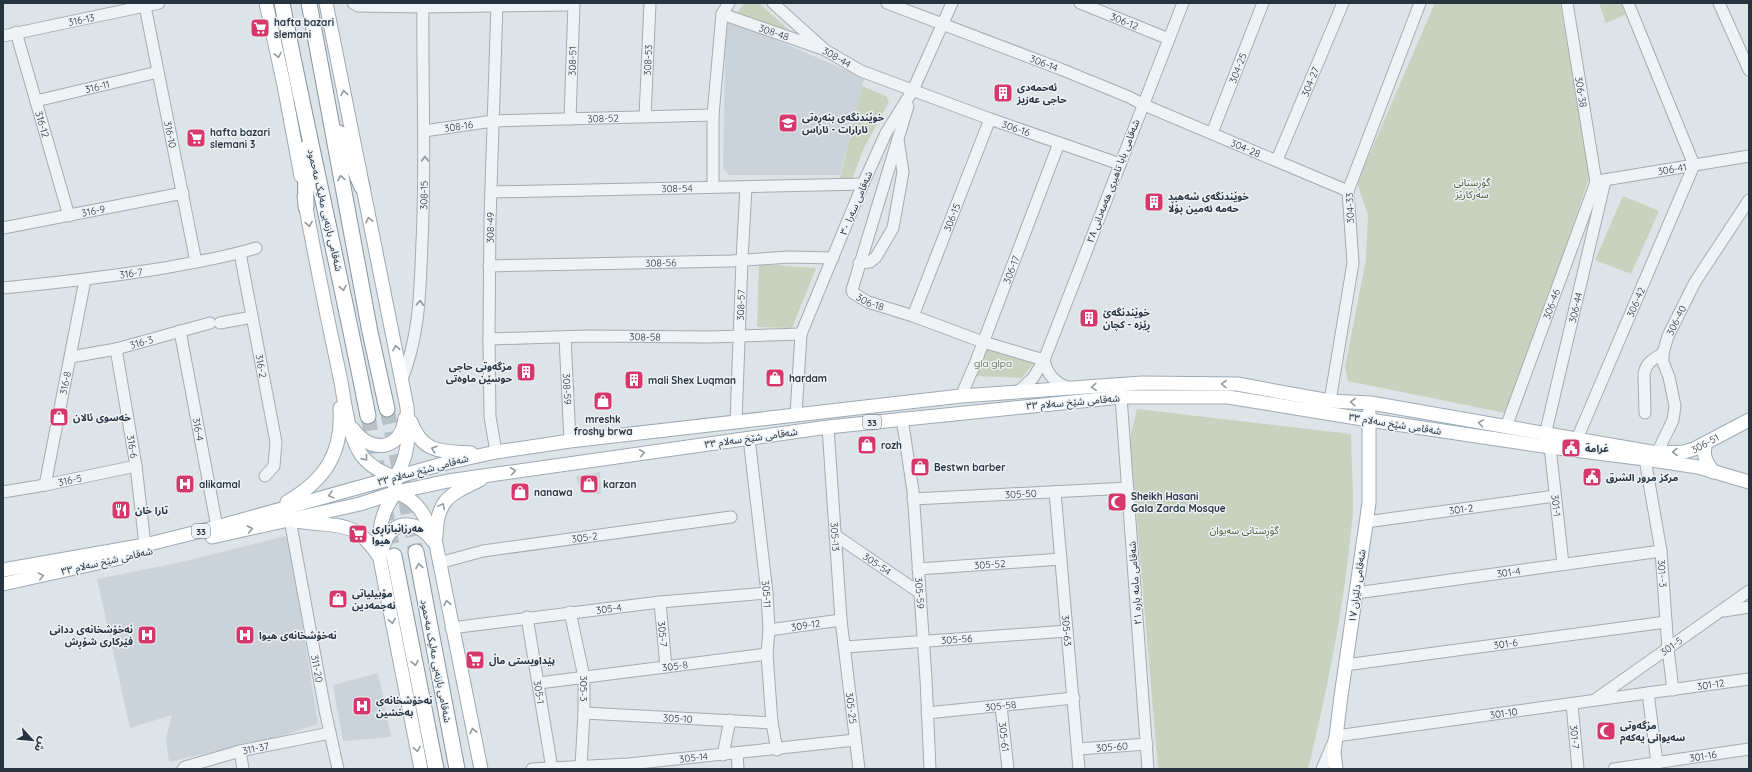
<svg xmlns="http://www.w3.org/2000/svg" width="1752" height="772" viewBox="0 0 1752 772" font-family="Quicksand,'Noto Sans Arabic',sans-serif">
<rect width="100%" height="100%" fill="#dde4e8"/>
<g fill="#cbd3da">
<polygon points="726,18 864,78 840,175 729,175 723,168"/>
<polygon points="600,472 601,494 581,493 576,476"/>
<polygon points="286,536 290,544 318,724 282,736 169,762 166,739 172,715 130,728 97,579 177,563"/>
<polygon points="378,673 391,737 343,741 333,685"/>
</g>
<g fill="#c7d3be">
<polygon points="744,3 759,3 797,37 734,17"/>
<polygon points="1435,3 1560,3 1590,175 1510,414 1348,381 1345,367 1366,260 1368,215 1357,183"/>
<polygon points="1599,3 1621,3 1625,15 1606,23"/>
<polygon points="862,86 886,96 889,102 863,150 851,182 839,182"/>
<polygon points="1623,196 1659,211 1631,274 1595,260"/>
<polygon points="759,264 816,268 792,328 757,327"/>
<polygon points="984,345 1035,361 1022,378 973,376"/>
<path d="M1137 409 1351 434C1351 462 1355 494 1352 522 1344 605 1328 688 1308 769H1158L1130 438Z"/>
</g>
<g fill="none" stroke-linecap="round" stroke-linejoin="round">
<g stroke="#b8c1c6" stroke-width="15" stroke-dasharray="15 8" stroke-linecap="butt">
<polyline points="387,409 416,552"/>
<polyline points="368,416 394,556"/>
</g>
<g stroke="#a2acb2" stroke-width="13">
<g id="minor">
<polyline points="353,3 358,6 423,7 573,5"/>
<path id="s1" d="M773 3 825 50 861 71 990 119 1120 164"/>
<path id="s2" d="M887 3 1058 68 1129 97 1144 105 1348 191"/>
<path id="s3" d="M1080 3 1169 39"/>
<polyline points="1719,3 1749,70"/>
<path id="s4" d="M145 6 196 262"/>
<path id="s5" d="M722 14 823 49"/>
<path id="s6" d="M16 32 69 216"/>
<path id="s7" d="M3 36 159 3"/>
<path id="s8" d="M36 101 158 72"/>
<path id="s9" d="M908 106 852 290 853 293 868 302 913 316 983 342 1044 360"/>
<path id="s10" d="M645 117 650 3"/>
<path id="s11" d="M570 119 574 3"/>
<path id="s12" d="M424 131 493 121 713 115"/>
<path id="s13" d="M1212 133 1263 3"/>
<path id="s14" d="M1277 160 1343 3"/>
<path id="s15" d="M1598 181 1749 156"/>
<polyline points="713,186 713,115 722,14 729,3"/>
<path id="s16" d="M491 192 863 184"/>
<path id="s17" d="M3 228 183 193"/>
<path id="s18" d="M240 253 276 442 274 466 265 476"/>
<polyline points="859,263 870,262 876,257 893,228 903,172 898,140"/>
<path id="s19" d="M489 266 731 261 789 257 833 258"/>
<path id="s20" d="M3 288C55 283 106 277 158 269 191 263 224 258 256 248"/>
<path id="s21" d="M913 316 990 119"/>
<polyline points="220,323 252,317"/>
<path id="s22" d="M180 331 217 527"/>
<path id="s23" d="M565 337 570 441"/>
<path id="s24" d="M489 339 588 336 710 337 801 334"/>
<path id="s25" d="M116 349 136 466 145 545"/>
<path id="s26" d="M71 357 116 349 210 323"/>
<path d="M1044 360C1047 375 1056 384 1070 388"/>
<path id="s27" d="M401 382C420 335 420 291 422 242 426 162 422 83 423 3"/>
<polyline points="1018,392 1033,378 1044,360 1183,3"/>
<path id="s28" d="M961 396 975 364 1059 143"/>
<polyline points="1121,397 1148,769"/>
<polyline points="1330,401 1353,263 1348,191 1420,3"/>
<path d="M1645 413 1644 374C1646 362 1654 359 1663 353"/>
<polyline points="796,414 801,334 863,184 886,133 913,90 952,3"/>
<path id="s29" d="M902 418 913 491 926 679 930 769"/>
<path id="s30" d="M736 422 742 260 746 187"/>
<path id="s31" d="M828 427 841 620 859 769"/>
<path id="s32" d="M1506 427 1596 182 1567 3"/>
<path id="s33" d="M1545 435 1605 181"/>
<path id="s34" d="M749 438 767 593 769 630 767 654 772 723 777 750"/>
<path id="s35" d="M1577 439 1694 165 1628 3"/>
<path id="s36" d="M1550 447 1563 564"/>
<path id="s37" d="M496 452 490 417 489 339 490 219 497 3"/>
<path id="s38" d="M1657 453 1673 420 1675 406 1669 377 1663 362V353L1668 336 1695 282 1749 200"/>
<path id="s39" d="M1645 459 1661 551 1668 649 1673 690"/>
<path id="s40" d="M45 485 85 280"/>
<path id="s41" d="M3 492 45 485 136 466"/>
<path id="s42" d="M1055 492 1079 769"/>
<path id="s43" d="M913 499 1128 488"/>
<path id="s44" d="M290 520 325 710 338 769"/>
<path id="s45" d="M1366 522 1555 496"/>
<path id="s46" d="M835 535 920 593"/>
<path id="s47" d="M439 563 483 551 731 517"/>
<path id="s48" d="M918 569 1061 559"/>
<path id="s49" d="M1356 593 1661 551"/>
<path id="s50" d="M660 602 666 667"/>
<polyline points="1724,611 1749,607"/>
<path id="s51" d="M570 612 584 677V713L581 766"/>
<path id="s52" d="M527 617 552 769"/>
<path id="s53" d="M451 628 660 602 767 593"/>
<path id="s54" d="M769 630 841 620"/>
<path id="s55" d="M845 647 1067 631"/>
<path id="s56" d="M1345 665 1666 622"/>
<path id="s57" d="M539 683 767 654"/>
<polyline points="1648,693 1657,763 1654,769"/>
<path id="s58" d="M1596 699 1749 591"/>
<path id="s59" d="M1572 704 1578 769"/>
<path id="s60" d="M1001 706 1008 769"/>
<path id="s61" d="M584 713 772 723"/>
<path id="s62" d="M927 713 1074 698"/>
<path id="s63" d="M1078 749 1147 744"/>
<polyline points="240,751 243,769"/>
<polyline points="737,753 738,769"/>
<polyline points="723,755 730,720"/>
<path id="s64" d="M183 769 185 767 240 751 330 733"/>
<path id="s65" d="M532 769 629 764 855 740"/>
<path id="s66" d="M1322 769 1336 736 1749 679"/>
<path id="s67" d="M1614 769 1749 749"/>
</g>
</g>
<g stroke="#9caab5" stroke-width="15">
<g id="major">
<polyline points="266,3 284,85 301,176"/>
<path d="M326 3 407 407C409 435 410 458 392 482"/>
<path d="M304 197C315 257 327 317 340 377 345 402 347 434 362 456 371 467 384 474 398 478"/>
<path d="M411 422C423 454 442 451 471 453"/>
<path d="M353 429C371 454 401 451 405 418"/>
<path d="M1706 443C1702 455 1706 462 1713 472"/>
<path d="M398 490C380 511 378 532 380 559L421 769"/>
<path d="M394 492C420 499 428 521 436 544L481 769"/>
<path d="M287 502C325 480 343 453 340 408"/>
<path d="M296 521C337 528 354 517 380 558"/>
<path d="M436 536C437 499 449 495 480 480"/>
<polyline points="212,537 360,504 397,492 448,481 828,427 1121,397 1228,397 1369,420 1550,447 1645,459 1698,467 1749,482"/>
<path d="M382 551C388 520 415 516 433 541"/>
<path id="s68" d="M3 570 145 545 217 527 446 463 496 452 570 441 961 396 1142 383 1237 384 1330 401 1371 403 1657 453 1684 452 1694 449 1749 420"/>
<polyline points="3,584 120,558"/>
<polyline points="1336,769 1334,753 1341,696 1369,503 1369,413"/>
</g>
</g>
<g stroke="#8494a0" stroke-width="17">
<g id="highway">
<path d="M282 3C309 141 341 278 368 416"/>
<polyline points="309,3 370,332 387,409"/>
<polyline points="339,133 362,187"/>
<polyline points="305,149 306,207"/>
<polyline points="416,552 457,769"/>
<polyline points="394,556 436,769"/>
</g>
</g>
<use href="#minor" stroke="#f0f3f6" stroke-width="11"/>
<use href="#major" stroke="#fff" stroke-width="13"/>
<use href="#highway" stroke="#fff" stroke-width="15"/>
</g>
<defs><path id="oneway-chevron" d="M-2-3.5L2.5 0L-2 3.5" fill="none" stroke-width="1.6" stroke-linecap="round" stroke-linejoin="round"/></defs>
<g stroke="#929aa0">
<use href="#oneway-chevron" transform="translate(278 55) rotate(77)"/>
<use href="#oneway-chevron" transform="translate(344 93) rotate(-101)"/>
<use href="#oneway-chevron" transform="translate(341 178) rotate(-100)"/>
<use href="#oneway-chevron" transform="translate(369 220) rotate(-102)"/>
<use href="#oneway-chevron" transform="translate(309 224) rotate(80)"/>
<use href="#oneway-chevron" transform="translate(343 288) rotate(79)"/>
<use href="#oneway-chevron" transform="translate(396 348) rotate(-100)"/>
<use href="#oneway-chevron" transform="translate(1224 384) rotate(-179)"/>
<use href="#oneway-chevron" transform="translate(1094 387) rotate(176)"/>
<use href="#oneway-chevron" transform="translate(1353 402) rotate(-177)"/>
<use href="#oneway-chevron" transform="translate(1481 423) rotate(-170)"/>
<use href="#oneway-chevron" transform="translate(434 449) rotate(-161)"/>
<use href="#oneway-chevron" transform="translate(1675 452) rotate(178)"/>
<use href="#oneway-chevron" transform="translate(642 453) rotate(-8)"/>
<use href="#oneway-chevron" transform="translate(365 458) rotate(51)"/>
<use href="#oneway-chevron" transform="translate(513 471) rotate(-8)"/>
<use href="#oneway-chevron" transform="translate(331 495) rotate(165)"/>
<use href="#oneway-chevron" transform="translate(442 506) rotate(-62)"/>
<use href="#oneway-chevron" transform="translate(250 529) rotate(-13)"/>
<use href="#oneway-chevron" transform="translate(419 566) rotate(-100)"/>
<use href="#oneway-chevron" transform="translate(41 576) rotate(-13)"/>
<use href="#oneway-chevron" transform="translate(447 603) rotate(-101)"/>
<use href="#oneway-chevron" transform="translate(392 621) rotate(79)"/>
<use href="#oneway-chevron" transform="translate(415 663) rotate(79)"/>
<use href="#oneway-chevron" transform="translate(473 731) rotate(-102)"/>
<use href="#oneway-chevron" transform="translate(417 749) rotate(79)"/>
</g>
<g stroke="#8b949b">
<use href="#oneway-chevron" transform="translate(425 159) rotate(-90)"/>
<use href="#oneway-chevron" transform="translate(420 303) rotate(-86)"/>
</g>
<defs>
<g id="supermarket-square" transform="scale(1)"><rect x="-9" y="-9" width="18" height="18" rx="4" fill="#d7386c" stroke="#edf2f6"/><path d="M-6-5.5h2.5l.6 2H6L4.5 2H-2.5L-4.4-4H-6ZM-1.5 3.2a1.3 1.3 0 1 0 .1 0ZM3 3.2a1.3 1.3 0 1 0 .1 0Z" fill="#fff"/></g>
<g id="building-square" transform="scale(1)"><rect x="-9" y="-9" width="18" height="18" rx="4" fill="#d7386c" stroke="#edf2f6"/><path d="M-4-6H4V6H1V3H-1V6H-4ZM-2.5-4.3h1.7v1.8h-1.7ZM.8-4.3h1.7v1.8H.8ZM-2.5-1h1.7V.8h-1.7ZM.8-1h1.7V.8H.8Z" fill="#fff"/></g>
<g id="school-square" transform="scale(1)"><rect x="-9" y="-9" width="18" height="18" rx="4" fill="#d7386c" stroke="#edf2f6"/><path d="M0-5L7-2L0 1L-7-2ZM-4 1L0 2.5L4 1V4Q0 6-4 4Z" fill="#fff"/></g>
<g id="shop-square" transform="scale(1)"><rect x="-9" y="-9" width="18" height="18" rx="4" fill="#d7386c" stroke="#edf2f6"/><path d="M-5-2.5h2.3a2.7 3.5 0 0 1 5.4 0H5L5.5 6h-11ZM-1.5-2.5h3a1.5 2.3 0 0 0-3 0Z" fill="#fff"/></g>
<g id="civic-square" transform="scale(1)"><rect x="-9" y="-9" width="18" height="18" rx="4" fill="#d7386c" stroke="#edf2f6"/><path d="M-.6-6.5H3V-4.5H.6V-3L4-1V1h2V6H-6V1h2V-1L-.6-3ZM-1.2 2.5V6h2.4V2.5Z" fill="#fff"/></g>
<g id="hospital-square" transform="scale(1)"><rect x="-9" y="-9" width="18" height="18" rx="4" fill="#d7386c" stroke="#edf2f6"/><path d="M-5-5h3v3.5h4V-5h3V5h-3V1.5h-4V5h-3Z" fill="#fff"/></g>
<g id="mosque-square" transform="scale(1)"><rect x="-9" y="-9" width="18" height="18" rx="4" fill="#d7386c" stroke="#edf2f6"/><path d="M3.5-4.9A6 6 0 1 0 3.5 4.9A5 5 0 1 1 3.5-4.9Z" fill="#fff"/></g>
<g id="restaurant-square" transform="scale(1)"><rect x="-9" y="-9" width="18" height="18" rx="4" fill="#d7386c" stroke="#edf2f6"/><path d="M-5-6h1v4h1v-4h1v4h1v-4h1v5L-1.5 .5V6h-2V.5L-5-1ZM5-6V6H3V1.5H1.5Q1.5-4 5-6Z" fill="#fff"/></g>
</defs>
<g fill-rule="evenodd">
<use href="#supermarket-square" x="260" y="28"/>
<use href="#building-square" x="1003" y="93"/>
<use href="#school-square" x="788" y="123"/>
<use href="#supermarket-square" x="196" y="138"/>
<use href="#building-square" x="1154" y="202"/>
<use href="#building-square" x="1089" y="318"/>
<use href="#building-square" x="526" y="372"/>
<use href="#shop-square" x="775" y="378"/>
<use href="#building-square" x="634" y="380"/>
<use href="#shop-square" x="603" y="401"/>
<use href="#shop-square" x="59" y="417"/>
<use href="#shop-square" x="867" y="445"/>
<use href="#civic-square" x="1571" y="448"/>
<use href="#shop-square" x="920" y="467"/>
<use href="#civic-square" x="1592" y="477"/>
<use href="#hospital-square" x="185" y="484"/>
<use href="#shop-square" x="589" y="484"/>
<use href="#shop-square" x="520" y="492"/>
<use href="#mosque-square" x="1117" y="502"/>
<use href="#restaurant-square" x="121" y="510"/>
<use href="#supermarket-square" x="358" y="534"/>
<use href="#shop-square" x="338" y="599"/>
<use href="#hospital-square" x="147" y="635"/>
<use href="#hospital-square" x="245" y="635"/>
<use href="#supermarket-square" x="475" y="660"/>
<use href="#hospital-square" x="362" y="706"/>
<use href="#mosque-square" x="1606" y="731"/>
</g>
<g text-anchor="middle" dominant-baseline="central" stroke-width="3" stroke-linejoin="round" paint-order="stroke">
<g fill="#edf2f6" stroke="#626d77" stroke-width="1">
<rect x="863" y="415" width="18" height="14" rx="3"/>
<rect x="192" y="524" width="18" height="14" rx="3"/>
</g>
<g font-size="9" font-weight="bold" fill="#263440">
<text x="872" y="422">33</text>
<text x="201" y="531">33</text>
</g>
<g font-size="10" fill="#263440" stroke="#edf2f6">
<text stroke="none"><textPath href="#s7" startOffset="80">316-13</textPath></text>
<text stroke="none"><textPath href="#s3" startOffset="48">306-12</textPath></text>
<text stroke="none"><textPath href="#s5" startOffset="55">308-48</textPath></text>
<text stroke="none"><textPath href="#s1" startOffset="84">308-44</textPath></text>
<text stroke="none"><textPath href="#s10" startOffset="57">308-53</textPath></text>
<text stroke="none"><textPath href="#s11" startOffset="58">308-51</textPath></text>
<text stroke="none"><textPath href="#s2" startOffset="168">306-14</textPath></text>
<text stroke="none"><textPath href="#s13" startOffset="70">304-25</textPath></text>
<text stroke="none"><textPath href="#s14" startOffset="85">304-27</textPath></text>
<text stroke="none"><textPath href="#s8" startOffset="63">316-11</textPath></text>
<text transform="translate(1581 92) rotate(81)">306-38</text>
<text stroke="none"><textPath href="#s12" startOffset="180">308-52</textPath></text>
<text stroke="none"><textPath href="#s6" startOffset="96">316-12</textPath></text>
<text stroke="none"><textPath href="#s12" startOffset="35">308-16</textPath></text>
<text stroke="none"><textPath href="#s1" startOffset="277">306-16</textPath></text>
<text stroke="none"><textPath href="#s4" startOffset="131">316-10</textPath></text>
<text stroke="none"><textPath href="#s2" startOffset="387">304-28</textPath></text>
<text stroke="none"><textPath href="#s15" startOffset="75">306-41</textPath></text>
<text transform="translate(1113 181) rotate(-69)">شەقامی بابا تاهیری هەمەدانی ٢٨</text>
<text stroke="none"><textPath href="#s16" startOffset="186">308-54</textPath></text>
<text stroke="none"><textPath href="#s27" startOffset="189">308-15</textPath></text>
<text transform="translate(856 203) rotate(-67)">شەقامی سەرا ٣٠</text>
<text transform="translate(1350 208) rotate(-92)">304-33</text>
<text transform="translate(325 210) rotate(77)">شەقامی بازنەیی مەلیک مەحمود</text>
<text stroke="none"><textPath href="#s17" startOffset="92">316-9</textPath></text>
<text stroke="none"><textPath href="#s21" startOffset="106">306-15</textPath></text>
<text stroke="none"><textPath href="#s37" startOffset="225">308-49</textPath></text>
<text stroke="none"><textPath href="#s19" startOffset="172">308-56</textPath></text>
<text stroke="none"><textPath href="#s28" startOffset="136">306-17</textPath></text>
<text stroke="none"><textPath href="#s20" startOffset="129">316-7</textPath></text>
<text stroke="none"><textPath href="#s9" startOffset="215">306-18</textPath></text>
<text stroke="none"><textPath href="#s35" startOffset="149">306-42</textPath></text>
<text stroke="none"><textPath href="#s32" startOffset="131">306-46</textPath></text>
<text stroke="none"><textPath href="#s30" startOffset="117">308-57</textPath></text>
<text stroke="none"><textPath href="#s33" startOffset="131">306-44</textPath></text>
<text stroke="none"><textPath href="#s38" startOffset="141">306-40</textPath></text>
<text stroke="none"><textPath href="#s24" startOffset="156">308-58</textPath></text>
<text stroke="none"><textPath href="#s26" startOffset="72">316-3</textPath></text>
<text stroke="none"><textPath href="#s18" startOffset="115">316-2</textPath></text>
<text stroke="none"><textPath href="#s40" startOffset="104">316-8</textPath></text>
<text stroke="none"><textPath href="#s23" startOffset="52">308-59</textPath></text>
<text transform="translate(1073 402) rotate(-5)">شەقامی شێخ سەلام ٣٣</text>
<text transform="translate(1395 424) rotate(9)">شەقامی شێخ سەلام ٣٣</text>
<text stroke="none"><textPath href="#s22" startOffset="100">316-4</textPath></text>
<text transform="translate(751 438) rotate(-8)">شەقامی شێخ سەلام ٣٣</text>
<text stroke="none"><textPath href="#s68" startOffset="1728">306-51</textPath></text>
<text stroke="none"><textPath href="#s25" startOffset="99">316-6</textPath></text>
<text transform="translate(423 470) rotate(-15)">شەقامی شێخ سەلام ٣٣</text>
<text stroke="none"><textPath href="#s41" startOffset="68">316-5</textPath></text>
<text stroke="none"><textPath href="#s43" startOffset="108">305-50</textPath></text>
<text stroke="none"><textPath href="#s36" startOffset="59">301-1</textPath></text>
<text stroke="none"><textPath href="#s45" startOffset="96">301-2</textPath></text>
<text stroke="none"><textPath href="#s31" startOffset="110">305-13</textPath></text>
<text stroke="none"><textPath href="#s47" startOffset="148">305-2</textPath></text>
<text transform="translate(107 561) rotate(-13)">شەقامی شێخ سەلام ٣٣</text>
<text stroke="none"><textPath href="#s46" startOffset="51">305-54</textPath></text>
<text stroke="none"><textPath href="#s48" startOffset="72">305-52</textPath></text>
<text stroke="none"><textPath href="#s49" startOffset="154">301-4</textPath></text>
<text stroke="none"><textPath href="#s39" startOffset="116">301--3</textPath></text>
<text transform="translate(1135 583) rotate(-94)">شەقامی مامە یارە ٢١</text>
<text transform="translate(1357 586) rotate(-82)">شەقامی دلێران ١٧</text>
<text stroke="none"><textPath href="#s29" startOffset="176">305-59</textPath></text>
<text stroke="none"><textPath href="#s34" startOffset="157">305-11</textPath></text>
<text stroke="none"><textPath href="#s53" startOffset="159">305-4</textPath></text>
<text stroke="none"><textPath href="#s54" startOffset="37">309-12</textPath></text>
<text stroke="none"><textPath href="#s42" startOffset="139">305-63</textPath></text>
<text stroke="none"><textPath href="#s50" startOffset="32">305-7</textPath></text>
<text stroke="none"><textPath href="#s55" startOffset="112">305-56</textPath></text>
<text stroke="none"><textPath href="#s56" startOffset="162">301-6</textPath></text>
<text stroke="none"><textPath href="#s58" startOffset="92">301-5</textPath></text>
<text transform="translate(436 661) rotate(79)">شەقامی بازنەیی مەلیک مەحمود</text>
<text stroke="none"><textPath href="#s57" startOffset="137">305-8</textPath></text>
<text stroke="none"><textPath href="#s44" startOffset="151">311-20</textPath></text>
<text stroke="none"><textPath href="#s66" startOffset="414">301-12</textPath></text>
<text stroke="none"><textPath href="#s51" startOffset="78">305-3</textPath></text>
<text stroke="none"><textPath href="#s52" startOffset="76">305-1</textPath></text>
<text stroke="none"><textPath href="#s62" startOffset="74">305-58</textPath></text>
<text stroke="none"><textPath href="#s31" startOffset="282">305-25</textPath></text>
<text stroke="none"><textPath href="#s66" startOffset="205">301-10</textPath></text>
<text stroke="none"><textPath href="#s61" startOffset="94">305-10</textPath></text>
<text stroke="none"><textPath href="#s60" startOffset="31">305-61</textPath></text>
<text stroke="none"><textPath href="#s59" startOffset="33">301-7</textPath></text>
<text stroke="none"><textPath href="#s63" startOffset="34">305-60</textPath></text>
<text stroke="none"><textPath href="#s64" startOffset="76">311-37</textPath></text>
<text stroke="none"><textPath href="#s67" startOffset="90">301-16</textPath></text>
<text stroke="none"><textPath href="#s65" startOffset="162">305-14</textPath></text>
</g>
<g font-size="10" font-weight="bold" fill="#263440" stroke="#edf2f6" text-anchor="start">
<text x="274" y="22">hafta bazari<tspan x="274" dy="12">slemani</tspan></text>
<text x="1017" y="87">ئەحمەدی<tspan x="1017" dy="12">حاجی عەزیز</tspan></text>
<text x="802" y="117">خوێندنگەی بنەڕەتی<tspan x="802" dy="12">ئارارات - ئاراس</tspan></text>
<text x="210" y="132">hafta bazari<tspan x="210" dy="12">slemani 3</tspan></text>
<text x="1168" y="196">خوێندنگەی شەهید<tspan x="1168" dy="12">حەمە ئەمین پۆڵا</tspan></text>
<text x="1103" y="312">خوێندنگەێ<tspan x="1103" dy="12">ڕێزە - کچان</tspan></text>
<text x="512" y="366" text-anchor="end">مزگەوتی حاجی<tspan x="512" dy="12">حوسێن ماوەتی</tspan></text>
<text x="789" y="378">hardam</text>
<text x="648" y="380">mali Shex Luqman</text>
<text x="73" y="417">خەسوی ئالان</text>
<text x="603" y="419" text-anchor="middle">mreshk<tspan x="603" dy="12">froshy brwa</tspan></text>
<text x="881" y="445">rozh</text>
<text x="1585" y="448">غرامة</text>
<text x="934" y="467">Bestwn barber</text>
<text x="1606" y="477">مرکز مرور الشرق</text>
<text x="199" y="484">alikamal</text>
<text x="603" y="484">karzan</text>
<text x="534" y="492">nanawa</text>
<text x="1131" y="496">Sheikh Hasani<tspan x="1131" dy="12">Gala Zarda Mosque</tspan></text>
<text x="135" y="510">تارا خان</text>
<text x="372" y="528">هەرزانبازاڕی<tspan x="372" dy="12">هیوا</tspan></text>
<text x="352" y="593">مۆبیلیاتی<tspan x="352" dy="12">نەجمەدین</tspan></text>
<text x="133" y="629" text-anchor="end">نەخۆشخانەی ددانی<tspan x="133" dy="12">فێرکاری شۆڕش</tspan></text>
<text x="259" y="635">نەخۆشخانەی هیوا</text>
<text x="489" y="660">پێداویستی ماڵ</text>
<text x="376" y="700">نەخۆشخانەی<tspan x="376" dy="12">بەخشین</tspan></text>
<text x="1620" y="725">مزگەوتی<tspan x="1620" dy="12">سەیوانی یەکەم</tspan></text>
</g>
<g font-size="10" fill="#425d32" stroke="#edf2f6">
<text x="1472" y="182">گۆڕستانی<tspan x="1472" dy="12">سەرکارێز</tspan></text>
<text x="993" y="363">gla glpa</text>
<text x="1244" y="530">گۆڕستانی سەیوان</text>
</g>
</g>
<rect width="1752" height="772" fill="none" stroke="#263440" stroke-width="8"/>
<g transform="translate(32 740) rotate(117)" stroke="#edf2f6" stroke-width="3" paint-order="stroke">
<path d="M0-3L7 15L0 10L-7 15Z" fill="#263440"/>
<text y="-6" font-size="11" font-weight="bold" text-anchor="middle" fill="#263440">ش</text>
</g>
</svg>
